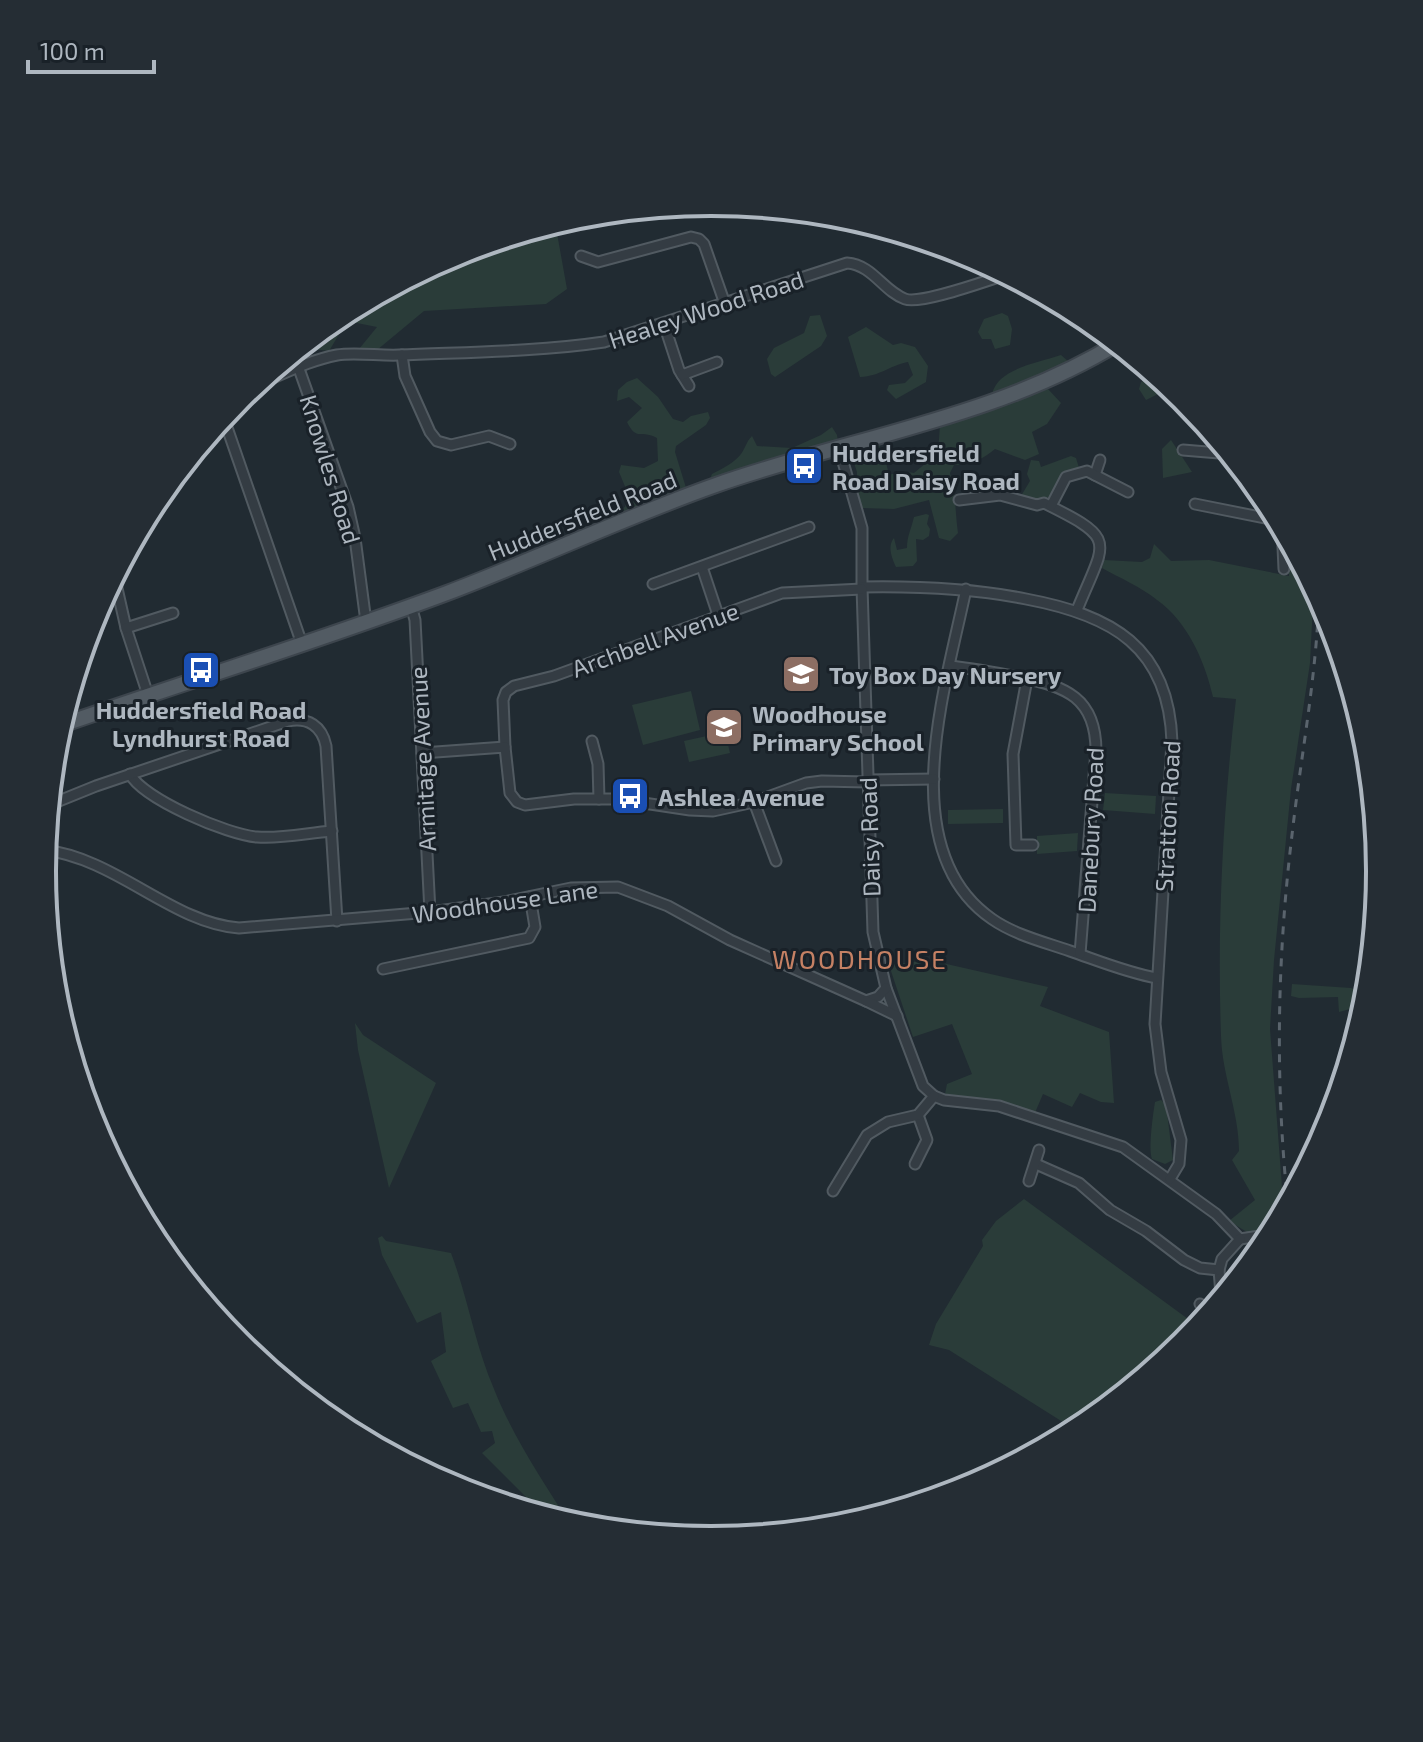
<svg xmlns="http://www.w3.org/2000/svg" width="1423" height="1742" viewBox="0 0 1423 1742" font-family="'Exo 2',sans-serif">
<rect width="100%" height="100%" fill="#212b32"/>
<g fill="#2a3c39">
<polygon points="555,222 567,289 546,304 424,311 377,350 359,349 377,327 347,321 329,351 313,349 278,370 274,368 340,314 456,252"/>
<polygon points="1002,313 1008,316 1012,329 1010,345 995,349 991,339 982,339 978,332 984,319"/>
<polygon points="820,315 827,336 821,346 775,377 771,374 767,359 774,348 804,333 810,316"/>
<path d="M866 327 893 345 901 343 915 347 928 366 926 382 896 399 887 390 889 385 905 383 913 375 908 362C888 366 881 376 860 377L848 337Z"/>
<path d="M1061 355 1069 362V366L992 394C998 368 1038 363 1061 355Z"/>
<polygon points="1157,375 1172,387 1146,400 1139,389 1141,382"/>
<path d="M637 378 658 397 673 419 683 422 691 416 708 412 710 418 706 425 676 446 675 452 687 491 616 518 615 512 625 507 629 496 619 472 621 465 644 468 658 461 657 438C641 429 637 442 627 422L642 408 629 397 617 401 618 390 627 382Z"/>
<path d="M1048 389 1061 403 1047 424 1032 432 1039 454 1025 460 995 449C982 460 971 464 954 465L950 473C956 493 955 512 958 533L950 541 939 538 929 500 894 509 862 508 857 500V472L850 451 878 443 884 454 889 475 902 471 914 473 938 453 940 425 993 410Z"/>
<path d="M832 427 837 435 838 442 715 480 710 479 712 474C722 469 734 463 741 454 746 447 746 442 752 436L757 446 792 448 821 435Z"/>
<polygon points="1171,440 1192,472 1163,478 1162,449"/>
<polygon points="1071,456 1076,458 1079,468 1062,474 1050,496 1042,500 1021,496 1030,481 1027,474 1031,460 1039,461 1041,467"/>
<path d="M926 514 929 515 927 524 930 529 929 536 923 540 916 539 917 561 913 566 896 567C892 558 887 546 894 538L897 550 907 548C907 536 911 530 914 517Z"/>
<path d="M1288 536 1314 584 1310 663 1291 789 1274 960 1270 1029 1284 1213 1276 1228 1250 1234 1229 1221 1255 1200 1232 1160 1239 1151C1239 1112 1222 1075 1221 1036 1217 923 1223 811 1236 699L1213 697C1205 662 1188 622 1157 600 1141 587 1120 578 1102 568L1104 560 1142 562 1150 558 1154 544 1171 561 1209 560 1289 576Z"/>
<polygon points="691,691 700,730 643,745 632,705"/>
<polygon points="725,732 730,753 689,762 684,741"/>
<polygon points="1105,793 1156,796 1155,814 1103,810"/>
<polygon points="1003,809 1003,823 948,824 948,810"/>
<polygon points="1078,833 1077,851 1037,854 1037,836"/>
<polygon points="929,960 1048,987 1040,1006 1109,1032 1114,1103 1101,1102 1080,1093 1072,1107 1043,1094 1034,1115 995,1101 945,1094 947,1084 972,1074 952,1024 913,1037 889,965"/>
<polygon points="1292,984 1351,988 1362,993 1369,990 1363,1019 1361,1006 1339,1012 1338,997 1299,998 1291,996"/>
<polygon points="355,1023 363,1035 436,1083 389,1188 358,1050"/>
<path d="M1161 1100 1166 1105 1173 1160 1165 1164 1152 1159C1148 1149 1153 1114 1155 1102Z"/>
<polygon points="1024,1199 1199,1327 1185,1345 1077,1431 949,1350 929,1345 936,1324 983,1246 982,1240 996,1221"/>
<path d="M382 1236 386 1241 451 1253C468 1298 475 1345 494 1389 513 1437 543 1481 570 1524L520 1509 526 1497 482 1453 495 1443 492 1431 481 1432 468 1403 453 1408 431 1361 446 1352 441 1312 417 1323 382 1255 378 1238Z"/>
</g>
<g fill="none" stroke-linecap="round" stroke-linejoin="round">
<g stroke="#515a61" stroke-width="13">
<g id="minor">
<polyline points="581,256 598,262 691,237 699,239 704,244 725,304"/>
<polyline points="664,324 679,370 689,386"/>
<polyline points="402,355 405,376 430,432 437,441 451,445 489,436 510,444"/>
<polyline points="298,366 348,507 355,538 366,622"/>
<polyline points="682,375 717,362"/>
<path d="M251 387C280 376 306 361 337 355 354 352 381 356 399 355 467 352 536 352 604 342L847 263C873 265 883 291 905 299 921 305 988 280 1008 274"/>
<polyline points="1192,410 1195,410"/>
<polyline points="223,416 302,644"/>
<polyline points="839,448 862,528 862,587 873,932 886,988 923,1086 934,1096 944,1100 999,1106 1123,1147 1216,1214 1240,1239 1273,1234"/>
<polyline points="1183,450 1231,454"/>
<polyline points="1095,475 1100,460"/>
<path d="M959 500 1000 495 1037 505 1044 503C1119 540 1106 539 1077 610"/>
<polyline points="1195,504 1280,521"/>
<polyline points="1051,506 1066,477 1087,471 1128,492"/>
<polyline points="1282,525 1284,569"/>
<polyline points="702,567 718,615"/>
<polyline points="114,575 126,628 148,695"/>
<polyline points="653,584 809,527"/>
<path d="M862 587C918 586 971 588 1026 599 1111 615 1169 646 1172 742L1155 1024 1161 1072 1181 1140 1179 1164 1170 1179"/>
<path d="M966 589C946 686 892 850 992 919 1015 935 1044 942 1070 951 1099 961 1128 973 1157 978"/>
<polyline points="411,606 415,620 430,912"/>
<polyline points="126,628 173,613"/>
<path d="M951 666C974 669 997 673 1019 677 1066 686 1096 698 1096 751L1080 954"/>
<polyline points="1027,679 1013,754 1016,845 1033,845"/>
<polyline points="592,741 598,764 599,799"/>
<polyline points="505,747 503,700 506,692 514,686 554,676 782,593 862,589"/>
<polyline points="422,753 505,747 510,793 517,802 525,805 574,799 617,799 690,810 713,811 754,802 806,783 822,781 867,782"/>
<path d="M130 774C143 799 228 835 257 837 281 839 307 833 332 831"/>
<polyline points="867,780 934,779"/>
<polyline points="754,802 776,861"/>
<path d="M49 805 96 786 288 721C308 717 322 726 326 746L337 921"/>
<path d="M44 850C116 858 172 923 239 928L430 912 504 902 571 888 618 887 668 906 730 940 866 1001 878 997 886 988"/>
<polyline points="383,969 529,938 535,927 530,897"/>
<polyline points="866,1001 897,1016"/>
<polyline points="915,1164 927,1140 918,1115"/>
<polyline points="1036,1164 1079,1183 1110,1210 1146,1231 1184,1260 1200,1268 1219,1270 1221,1294 1218,1304"/>
<polyline points="1029,1181 1039,1150"/>
<polyline points="833,1191 867,1135 888,1122 918,1115 934,1096"/>
<polyline points="1219,1270 1222,1259 1240,1239"/>
<polyline points="1200,1304 1211,1312"/>
</g>
</g>
<g stroke="#3d454d" stroke-width="18">
<path id="primary" d="M59 726C188 681 319 641 447 593 537 559 625 517 716 485 849 438 996 418 1118 343"/>
</g>
<use href="#minor" stroke="#343c43" stroke-width="9"/>
<use href="#primary" stroke="#525b63" stroke-width="14"/>
<path stroke="#5a646d" stroke-width="3" stroke-dasharray="8 8" stroke-linecap="butt" d="M1288 1206C1275 1082 1277 959 1292 835 1301 755 1317 674 1319 593"/>
</g>
<defs>
<g id="bus-square" transform="scale(2)"><rect x="-9" y="-9" width="18" height="18" rx="4" fill="#1a4fb4" stroke="#192128"/><path d="M-5-6H5V4H4V6H2V4H-2V6H-4V4H-5ZM-3.5-4V0h7V-4ZM-3.5 1.2v1.5H-2V1.2ZM2 1.2v1.5H3.5V1.2Z" fill="#fff"/></g>
<g id="school-square" transform="scale(2)"><rect x="-9" y="-9" width="18" height="18" rx="4" fill="#8d6e63" stroke="#192128"/><path d="M0-5L7-2L0 1L-7-2ZM-4 1L0 2.5L4 1V4Q0 6-4 4Z" fill="#fff"/></g>
</defs>
<g fill-rule="evenodd">
<use href="#bus-square" x="804" y="466"/>
<use href="#bus-square" x="201" y="670"/>
<use href="#school-square" x="801" y="674"/>
<use href="#school-square" x="724" y="727"/>
<use href="#bus-square" x="630" y="796"/>
</g>
<g text-anchor="middle" dominant-baseline="central" stroke-width="6" stroke-linejoin="round" paint-order="stroke">
<g font-size="24" fill="#aeb7c0" stroke="#192128">
<text transform="translate(706 309) rotate(-18)">Healey Wood Road</text>
<text transform="translate(331 469) rotate(73)">Knowles Road</text>
<text transform="translate(582 515) rotate(-22)">Huddersfield Road</text>
<text transform="translate(655 639) rotate(-20)">Archbell Avenue</text>
<text transform="translate(422 759) rotate(-93)">Armitage Avenue</text>
<text transform="translate(1167 816) rotate(-87)">Stratton Road</text>
<text transform="translate(1090 830) rotate(-87)">Danebury Road</text>
<text transform="translate(869 837) rotate(-92)">Daisy Road</text>
<text transform="translate(505 901) rotate(-8)">Woodhouse Lane</text>
</g>
<g font-size="24" font-weight="bold" fill="#aeb7c0" stroke="#192128" text-anchor="start">
<text x="832" y="452">Huddersfield<tspan x="832" dy="28">Road Daisy Road</tspan></text>
<text x="829" y="674">Toy Box Day Nursery</text>
<text x="201" y="709" text-anchor="middle">Huddersfield Road<tspan x="201" dy="28">Lyndhurst Road</tspan></text>
<text x="752" y="713">Woodhouse<tspan x="752" dy="28">Primary School</tspan></text>
<text x="658" y="796">Ashlea Avenue</text>
</g>
<g font-size="26" letter-spacing="2" fill="#c58164" stroke="#192128">
<text x="860" y="958">WOODHOUSE</text>
</g>
</g>
<path d="M0 0H1423V1742H0ZM56 871a655 655 0 1 1 1310 0a655 655 0 1 1-1310 0Z" fill="#252d34" fill-rule="evenodd"/>
<path fill="none" stroke="#aeb7c0" stroke-width="4" d="M56 871a655 655 0 1 1 1310 0a655 655 0 1 1-1310 0Z"/>
<path d="M28 60v12h126v-12" fill="none" stroke="#aeb7c0" stroke-width="4"/>
<text x="40" y="60" font-size="24" fill="#aeb7c0" stroke="#192128" stroke-width="6" paint-order="stroke">100 m</text>
</svg>
